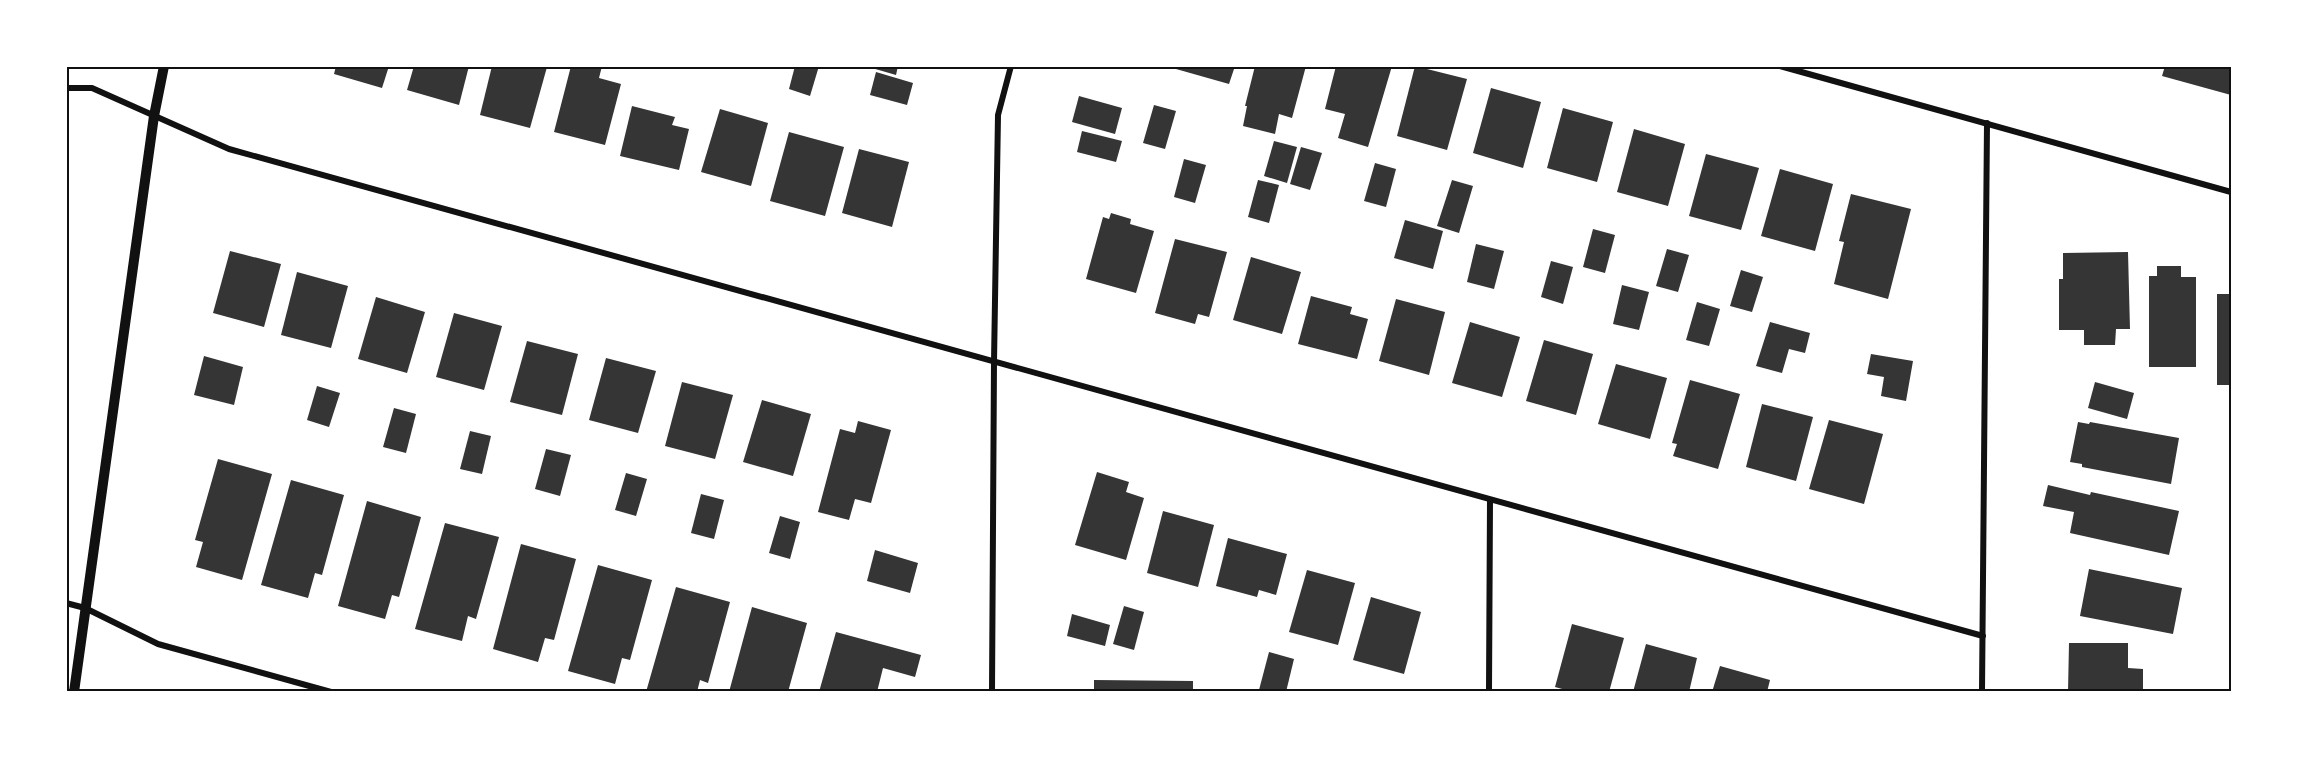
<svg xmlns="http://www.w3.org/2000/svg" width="2297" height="758" viewBox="0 0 2297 758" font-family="Lora,serif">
<rect width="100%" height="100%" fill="#fff"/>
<g fill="#353535">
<polygon points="336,66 389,66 382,88 334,74"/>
<polygon points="414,66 469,66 459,105 407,90"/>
<polygon points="492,66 547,67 530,128 480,115"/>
<polygon points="571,66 602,66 599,78 621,84 605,145 554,132"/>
<polygon points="795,66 819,66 810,96 789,89"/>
<polygon points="865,66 898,66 896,75"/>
<polygon points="1177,66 1235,66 1229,84 1176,69"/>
<polygon points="1255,66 1306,66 1292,118 1279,114 1275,134 1243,126 1247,106 1245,106"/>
<polygon points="1336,66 1392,66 1368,147 1338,138 1345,114 1325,109"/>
<polygon points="1415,66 1467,79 1447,150 1397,136"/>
<polygon points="2165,66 2231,66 2231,95 2162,76"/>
<polygon points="876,72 913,83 907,105 870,95"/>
<polygon points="1491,88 1541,102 1523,168 1473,153"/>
<polygon points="1079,96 1122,108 1115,134 1072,122"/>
<polygon points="1154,105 1176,111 1165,149 1143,143"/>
<polygon points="632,106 675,117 672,125 689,129 679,170 620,156"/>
<polygon points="1563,108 1613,122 1597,182 1547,168"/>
<polygon points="720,109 768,123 751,186 701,172"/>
<polygon points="1634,129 1685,144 1668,206 1617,192"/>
<polygon points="1082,131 1122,141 1116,162 1077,152"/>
<polygon points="789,132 844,147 825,216 770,201"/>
<polygon points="1274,141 1297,147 1287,183 1264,176"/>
<polygon points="1301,147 1322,153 1310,190 1290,184"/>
<polygon points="859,149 909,162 892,227 842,213"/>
<polygon points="1706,154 1759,168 1741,230 1689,216"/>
<polygon points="1184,159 1206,165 1195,203 1174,197"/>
<polygon points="1375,163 1396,169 1386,207 1364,201"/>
<polygon points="1780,169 1833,184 1815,251 1761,236"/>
<polygon points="1258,180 1279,185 1269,223 1248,217"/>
<polygon points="1452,180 1473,186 1459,233 1437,226"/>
<polygon points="1851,194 1911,209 1888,299 1834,284 1844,242 1839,241"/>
<polygon points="1111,213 1131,219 1130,224 1154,231 1136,293 1086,279 1103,217 1109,219"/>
<polygon points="1405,220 1443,231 1433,269 1394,258"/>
<polygon points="1593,229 1615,235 1605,273 1583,267"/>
<polygon points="1175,239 1227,252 1209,317 1198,314 1195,324 1155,313"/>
<polygon points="1476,244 1504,251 1494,289 1467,282"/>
<polygon points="1667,249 1689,255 1678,292 1656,286"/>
<polygon points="230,251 281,264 264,327 213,313"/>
<polygon points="2128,252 2130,329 2116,329 2115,345 2084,345 2084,330 2059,330 2059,279 2063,279 2063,253"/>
<polygon points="1251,257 1301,272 1282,334 1233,320"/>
<polygon points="1551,261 1573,267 1563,304 1541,297"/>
<polygon points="2157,266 2181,266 2181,277 2196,277 2196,367 2149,367 2149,276 2157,276"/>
<polygon points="1741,270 1763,277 1752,312 1730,306"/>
<polygon points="297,272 348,286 331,348 281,335"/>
<polygon points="1622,285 1649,292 1639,330 1613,324"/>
<rect x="2217" y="294" width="14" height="91"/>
<polygon points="1311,296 1352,307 1350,314 1368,319 1357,359 1298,344"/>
<polygon points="376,297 425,312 407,373 358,359"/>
<polygon points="1396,299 1445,312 1429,375 1379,361"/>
<polygon points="1697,302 1720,309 1709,346 1686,340"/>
<polygon points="454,313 502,326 484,390 436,377"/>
<polygon points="1470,322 1520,337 1502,397 1452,383"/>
<polygon points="1770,322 1810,333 1805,353 1789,349 1782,373 1756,366"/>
<polygon points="1544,340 1593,354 1576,415 1526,401"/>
<polygon points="527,341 578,354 562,415 510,402"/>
<polygon points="1871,354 1913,361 1906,401 1881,396 1884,377 1867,374"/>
<polygon points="204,356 243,367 234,405 194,395"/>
<polygon points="606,358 656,371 638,433 589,420"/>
<polygon points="1616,364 1667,378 1650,439 1598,424"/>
<polygon points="1690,380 1740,394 1718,469 1673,456 1677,444 1672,443"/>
<polygon points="682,382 733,395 715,459 665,446"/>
<polygon points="2095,382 2134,393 2127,419 2088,408"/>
<polygon points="317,386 340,393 329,427 307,420"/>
<polygon points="762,400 811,414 793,476 743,462"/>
<polygon points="1762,404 1813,417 1796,481 1746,467"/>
<polygon points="394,408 416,414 406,453 383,447"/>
<polygon points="1829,420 1883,434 1864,504 1809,489"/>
<polygon points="858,421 891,430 871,503 855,499 849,520 818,512 840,429 855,433"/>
<polygon points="2078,422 2089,424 2090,422 2179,438 2171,484 2082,467 2082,464 2070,462"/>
<polygon points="470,431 491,436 482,474 460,469"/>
<polygon points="546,449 571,455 560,496 535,489"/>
<polygon points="218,459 272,474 242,580 196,567 203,542 195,540"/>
<polygon points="1097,472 1129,482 1126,492 1144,498 1126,560 1075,545"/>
<polygon points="626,473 647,479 636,516 615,510"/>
<polygon points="291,480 344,495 322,575 315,573 308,598 261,585"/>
<polygon points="2048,485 2090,495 2091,492 2179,511 2169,555 2070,533 2074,512 2043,506"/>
<polygon points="701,494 724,500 714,539 691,533"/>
<polygon points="367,501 421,517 399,597 392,595 385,619 338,606"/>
<polygon points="1163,511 1214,525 1198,587 1147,573"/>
<polygon points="780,516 800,522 790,559 769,553"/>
<polygon points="445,523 499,537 476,619 468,616 462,641 415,629"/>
<polygon points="1228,538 1287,554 1276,595 1259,590 1257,597 1216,586"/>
<polygon points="521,544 576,559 554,640 545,638 538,662 493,649"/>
<polygon points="875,550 918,563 910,593 867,581"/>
<polygon points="598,565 652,580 630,660 622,658 615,684 568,671"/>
<polygon points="2089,569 2182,588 2173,634 2080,616"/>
<polygon points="1307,570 1355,583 1338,645 1289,632"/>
<polygon points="676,587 730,602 708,683 700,680 697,692 646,692"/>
<polygon points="1371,597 1421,612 1404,674 1353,660"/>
<polygon points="1124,606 1144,612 1134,650 1113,644"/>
<polygon points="752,607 807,623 788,692 729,692"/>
<polygon points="1072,614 1110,625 1105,646 1067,636"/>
<polygon points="1572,624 1624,638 1609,692 1573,692 1555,687"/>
<polygon points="836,632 921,655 915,677 883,668 877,692 819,692"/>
<polygon points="2069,643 2128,643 2128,668 2143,669 2143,692 2068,692"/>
<polygon points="1646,644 1697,658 1689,692 1633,692"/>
<polygon points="1269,652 1294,659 1286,692 1259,690"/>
<polygon points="1720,666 1770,680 1767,692 1712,692"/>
<polygon points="1094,680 1193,681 1193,692 1094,692"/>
</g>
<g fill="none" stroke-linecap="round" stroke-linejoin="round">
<g stroke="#111" stroke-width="6">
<polyline points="1780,66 2231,192"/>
<polyline points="66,88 92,88 229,149 1983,636"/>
<polyline points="66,603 85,608 158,644 331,692"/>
<polyline points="992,692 994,362 998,115 1011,66"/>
<polyline points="1489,692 1490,500"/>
<polyline points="1982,692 1987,123"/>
</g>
<polyline stroke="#111" stroke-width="10" points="74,692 154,116 164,66"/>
</g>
<rect width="2297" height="758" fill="none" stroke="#ffffff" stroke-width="135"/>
<rect x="68" y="68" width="2162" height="622" fill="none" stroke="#111" stroke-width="2"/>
</svg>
